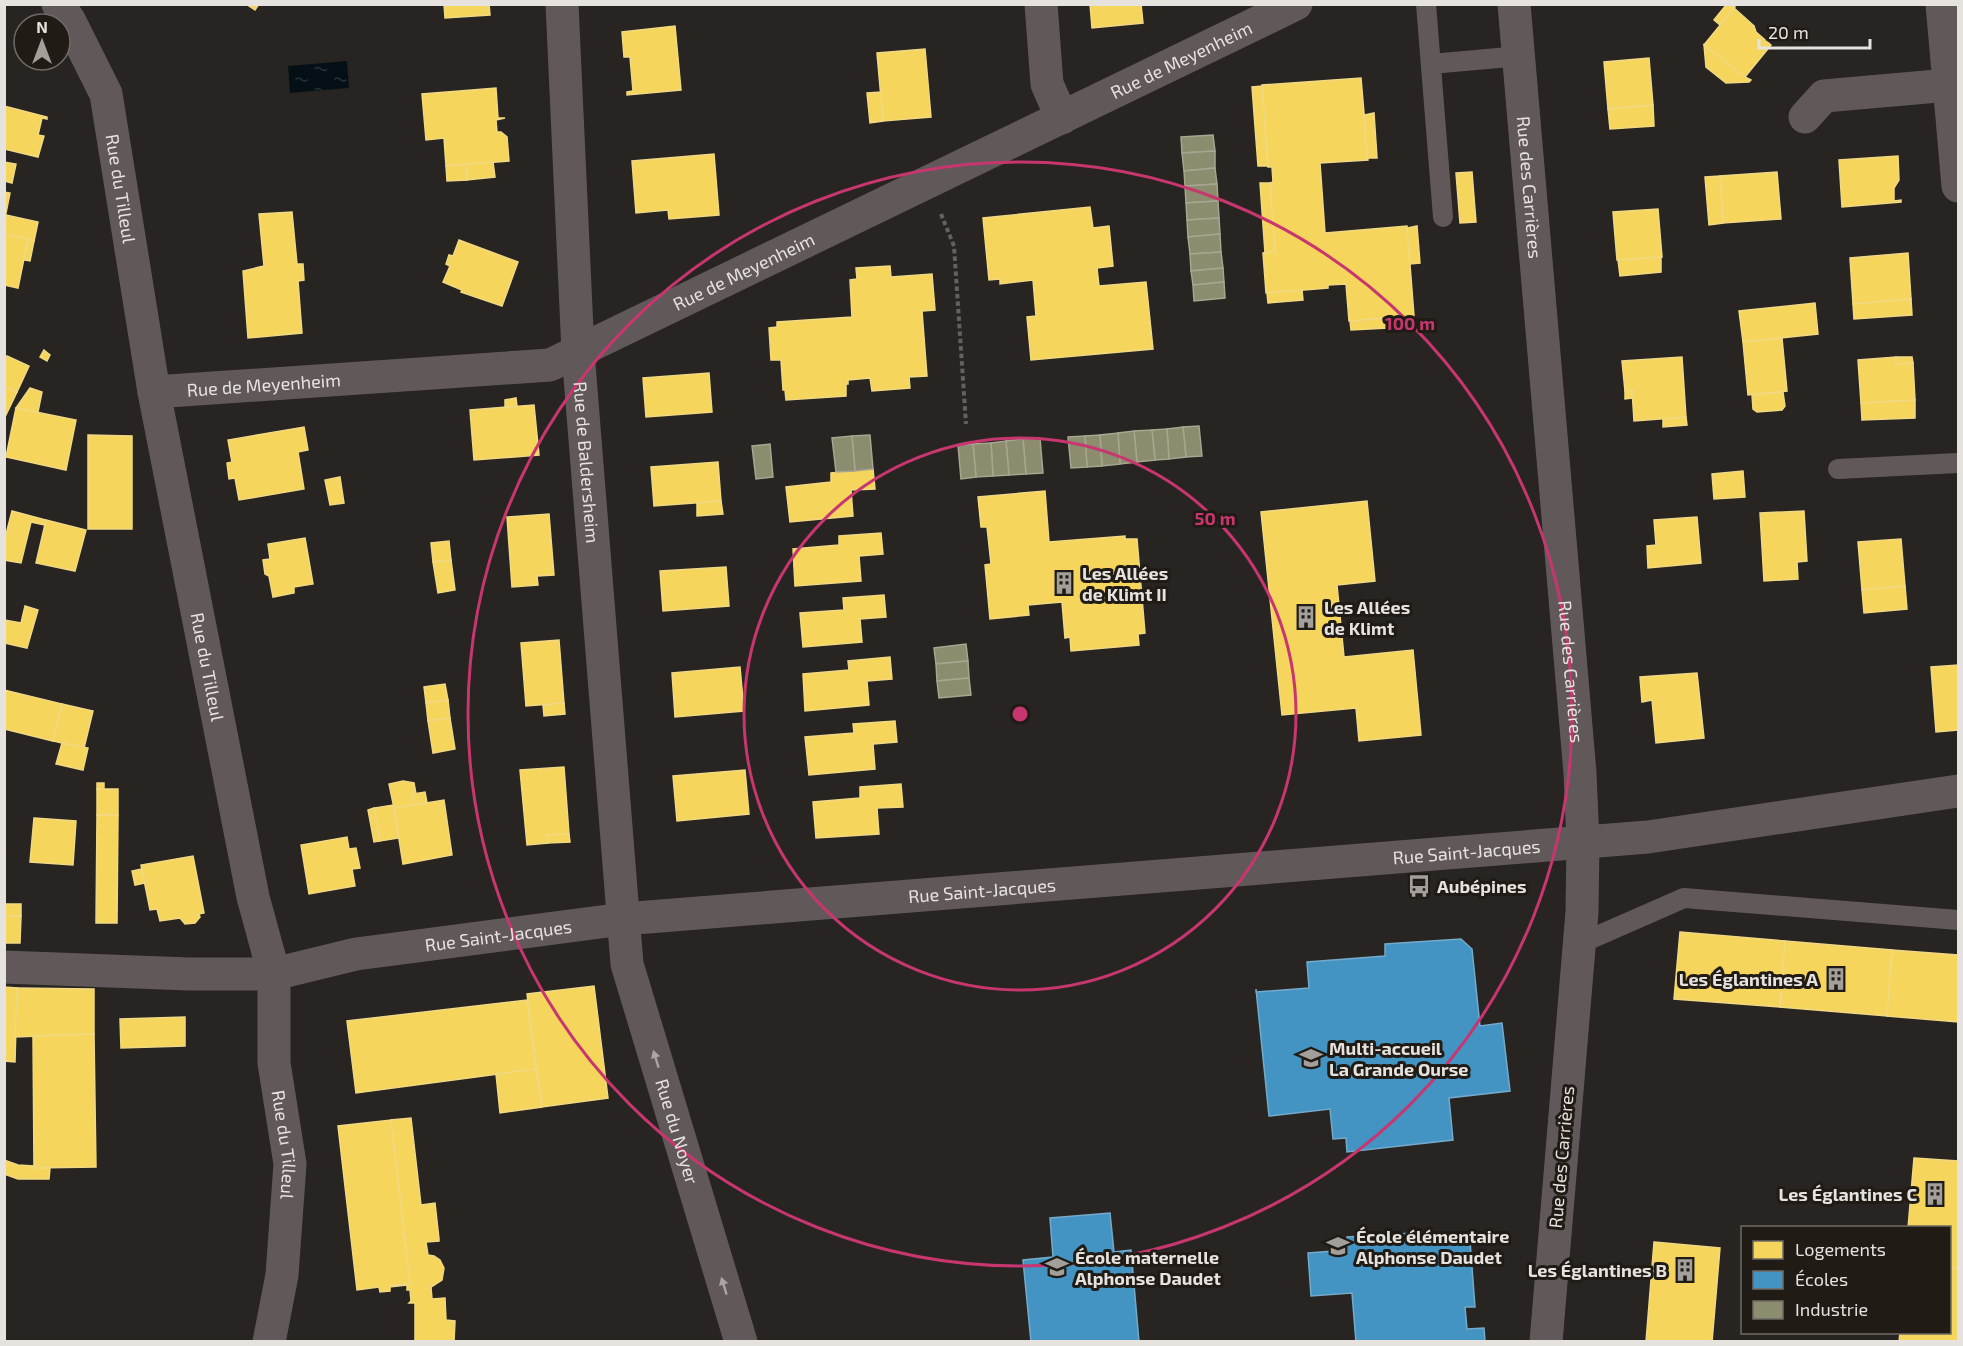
<svg xmlns="http://www.w3.org/2000/svg" width="1963" height="1346" viewBox="0 0 1963 1346" font-family="'Exo 2',sans-serif">
<defs>
<pattern id="water-ripples" width="26" height="14" patternUnits="userSpaceOnUse" patternTransform="scale(1.5)"><rect width="26" height="14" fill="#041015"/><path d="M2 4q2-2 4 0t4 0M15 11q2-2 4 0t4 0" fill="none" stroke="#293337"/></pattern>
</defs>
<rect width="100%" height="100%" fill="#272421"/>
<polygon fill="url(#water-ripples)" points="347,61 349,88 290,93 288,66"/>
<g fill="#f6d55c" stroke="#f1d983" stroke-width="1.5">
<polygon points="246,4 259,4 255,10"/>
<polygon points="444,4 489,4 490,15 445,18"/>
<polygon points="1090,4 1141,4 1143,23 1092,28"/>
<polygon points="1727,4 1735,7 1720,25 1714,20"/>
<polygon points="1734,8 1754,26 1756,32 1771,45 1745,77 1704,45"/>
<polygon points="675,26 681,90 627,95 627,92 633,91 630,57 624,57 622,32"/>
<polygon points="1704,45 1745,77 1751,80 1749,82 1726,83 1706,67"/>
<polygon points="925,49 931,117 883,121 877,53"/>
<polygon points="1649,58 1653,105 1608,109 1604,62"/>
<polygon points="1361,78 1368,160 1320,163 1325,233 1407,226 1414,316 1349,321 1346,284 1328,285 1328,288 1266,293 1263,253 1275,252 1270,183 1273,182 1272,167 1268,167 1262,85"/>
<polygon points="1262,86 1268,166 1258,166 1252,87"/>
<polygon points="496,88 498,118 505,118 496,120 497,132 501,132 507,137 509,161 446,166 444,138 426,140 422,94"/>
<polygon points="881,92 883,121 870,123 867,93"/>
<polygon points="1653,105 1654,126 1610,129 1608,109"/>
<polygon points="4,106 47,117 47,119 42,118 38,135 44,136 38,157 4,149"/>
<polygon points="1374,113 1377,158 1367,158 1364,115"/>
<polygon points="714,154 719,215 669,219 668,210 636,213 632,161"/>
<polygon points="1898,156 1899,180 1894,188 1894,201 1901,200 1901,202 1842,207 1839,160"/>
<polygon points="4,162 16,164 12,183 4,181"/>
<polygon points="493,162 495,177 467,180 466,164"/>
<polygon points="466,164 467,180 447,181 446,166"/>
<polygon points="1472,172 1476,222 1460,223 1456,173"/>
<polygon points="1777,172 1781,219 1723,223 1720,176"/>
<polygon points="1720,176 1723,223 1709,225 1705,177"/>
<polygon points="1260,183 1270,183 1275,252 1265,253"/>
<polygon points="4,192 10,193 5,218 4,218"/>
<polygon points="1090,207 1093,228 1109,226 1113,266 1097,268 1099,286 1146,282 1153,349 1031,360 1027,317 1036,316 1033,280 1000,284 1000,279 989,280 983,218"/>
<polygon points="1658,209 1662,257 1617,260 1613,212"/>
<polygon points="292,212 297,264 303,264 304,280 298,281 302,333 248,338 243,271 264,266 259,214"/>
<polygon points="6,215 38,222 34,241 4,234"/>
<polygon points="1417,226 1420,263 1410,264 1407,228"/>
<polygon points="4,234 28,239 18,288 4,285"/>
<polygon points="28,240 34,241 30,261 24,260"/>
<polygon points="459,240 518,262 502,306 461,292 462,290 443,282 450,266 446,264 449,255 453,256"/>
<polygon points="1908,253 1911,299 1853,304 1850,258"/>
<polygon points="1661,257 1661,272 1620,276 1618,260"/>
<polygon points="890,266 891,277 932,274 935,310 922,311 927,376 909,377 910,388 872,391 870,378 848,380 848,384 846,384 846,396 786,400 785,390 783,390 781,360 771,360 769,328 777,327 777,322 852,317 850,280 857,279 856,268"/>
<polygon points="1302,290 1303,300 1268,303 1267,293"/>
<polygon points="1911,299 1912,315 1854,319 1853,304"/>
<polygon points="1815,303 1818,334 1743,342 1739,311"/>
<polygon points="1387,318 1388,328 1351,330 1350,321"/>
<polygon points="1782,338 1787,391 1748,395 1743,342"/>
<polygon points="44,350 50,355 47,361 40,357"/>
<polygon points="7,356 29,366 17,392 4,386 4,362"/>
<polygon points="1682,357 1686,417 1634,421 1632,390 1625,391 1622,361"/>
<polygon points="1896,357 1912,357 1913,363 1896,364"/>
<polygon points="1896,357 1896,364 1913,363 1915,400 1861,403 1858,360"/>
<polygon points="709,373 712,412 646,417 643,378"/>
<polygon points="4,386 17,392 4,419"/>
<polygon points="30,388 42,392 38,412 16,408"/>
<polygon points="1632,390 1632,398 1625,399 1625,391"/>
<polygon points="1783,392 1785,406 1782,410 1757,412 1753,409 1752,395"/>
<polygon points="516,398 517,406 505,408 505,400"/>
<polygon points="1915,400 1915,418 1862,420 1861,403"/>
<polygon points="534,405 539,455 474,460 470,410"/>
<polygon points="16,408 76,420 66,470 6,457"/>
<polygon points="1686,417 1687,425 1663,427 1663,419"/>
<polygon points="304,427 308,450 298,452 304,489 239,500 235,478 229,479 227,463 232,462 228,440"/>
<polygon points="88,435 132,436 132,529 88,529"/>
<polygon points="718,462 721,501 654,506 651,467"/>
<polygon points="873,469 875,489 851,490 853,516 790,522 786,487 831,482 831,473"/>
<polygon points="1743,471 1745,497 1714,499 1712,474"/>
<polygon points="340,477 344,503 330,505 325,480"/>
<polygon points="1045,491 1049,542 1125,536 1125,539 1137,539 1145,633 1138,634 1139,645 1071,651 1070,637 1065,638 1062,602 1028,605 1029,615 990,619 985,565 991,564 987,527 981,527 978,497"/>
<polygon points="721,501 723,514 697,516 697,503"/>
<polygon points="1367,501 1375,581 1337,585 1344,657 1413,650 1421,735 1359,741 1356,708 1282,715 1261,512"/>
<polygon points="12,511 46,520 45,525 31,522 21,563 4,560 4,542"/>
<polygon points="1804,511 1807,561 1797,562 1798,579 1764,581 1760,513"/>
<polygon points="549,514 554,575 537,576 538,585 512,587 507,517"/>
<polygon points="1697,517 1701,563 1648,568 1647,546 1656,545 1654,520"/>
<polygon points="46,520 86,530 75,571 36,563"/>
<polygon points="881,533 883,554 859,556 861,581 795,586 793,549 839,545 839,536"/>
<polygon points="305,538 313,584 294,587 294,593 273,597 269,576 265,574 263,560 270,559 268,544"/>
<polygon points="1901,539 1905,586 1862,590 1858,542"/>
<polygon points="449,541 451,560 433,562 431,543"/>
<polygon points="451,560 455,590 438,593 433,562"/>
<polygon points="726,567 729,606 663,611 660,571"/>
<polygon points="1905,586 1907,609 1864,613 1862,590"/>
<polygon points="884,595 886,617 860,619 862,642 803,647 800,613 844,610 843,598"/>
<polygon points="25,606 38,610 27,648 4,643 4,620 21,623"/>
<polygon points="559,640 564,703 526,706 521,643"/>
<polygon points="890,657 892,679 867,681 869,705 805,711 803,674 849,670 848,661"/>
<polygon points="1958,665 1958,730 1936,732 1931,667"/>
<polygon points="740,667 744,711 675,717 672,673"/>
<polygon points="1697,673 1704,738 1656,743 1652,700 1642,702 1640,677"/>
<polygon points="445,684 448,700 426,703 424,687"/>
<polygon points="4,690 62,704 53,741 4,729"/>
<polygon points="448,700 450,718 428,721 426,703"/>
<polygon points="564,703 565,714 544,716 543,705"/>
<polygon points="62,704 93,711 84,748 53,741"/>
<polygon points="450,718 455,749 433,753 428,721"/>
<polygon points="895,721 897,742 873,744 875,769 809,775 805,737 854,733 853,724"/>
<polygon points="62,743 88,748 83,770 56,764"/>
<polygon points="564,767 569,834 547,835 548,843 527,845 520,770"/>
<polygon points="745,770 749,814 677,821 673,776"/>
<polygon points="403,781 414,783 416,794 412,794 414,805 394,808 389,784"/>
<rect x="97" y="783" width="7" height="6"/>
<polygon points="901,784 903,807 877,808 879,834 816,838 813,802 860,798 860,787"/>
<rect x="97" y="789" width="21" height="26"/>
<polygon points="425,792 427,803 414,805 412,794"/>
<polygon points="444,800 452,855 403,864 394,808"/>
<polygon points="393,805 399,838 380,841 374,808"/>
<polygon points="374,808 380,841 374,842 368,810"/>
<polygon points="97,815 118,815 117,923 96,923"/>
<polygon points="34,818 76,821 73,865 30,862"/>
<polygon points="569,834 570,842 548,843 547,835"/>
<polygon points="347,837 349,849 356,848 360,868 352,869 355,886 309,894 301,845"/>
<polygon points="193,856 204,913 199,914 200,917 195,923 185,924 180,918 160,921 157,909 150,910 141,865"/>
<polygon points="142,869 145,883 135,885 132,871"/>
<rect x="4" y="904" width="17" height="12"/>
<polygon points="4,916 21,916 20,943 4,943"/>
<polygon points="1680,932 1785,941 1780,1007 1674,999"/>
<polygon points="1785,941 1892,950 1887,1016 1780,1007"/>
<polygon points="1892,950 1958,955 1958,1022 1887,1016"/>
<polygon points="594,986 608,1098 542,1107 527,994"/>
<polygon points="4,987 17,988 15,1062 4,1061"/>
<polygon points="17,988 94,989 94,1034 15,1037"/>
<polygon points="527,1000 536,1069 356,1093 347,1021"/>
<polygon points="185,1017 185,1046 121,1048 120,1019"/>
<polygon points="94,1034 96,1167 34,1168 33,1036"/>
<polygon points="536,1069 542,1107 500,1113 496,1074"/>
<polygon points="411,1118 421,1205 435,1203 439,1239 439,1241 426,1242 428,1255 434,1256 440,1260 444,1268 442,1280 431,1287 432,1299 445,1298 446,1320 455,1321 454,1342 415,1342 415,1303 409,1303 411,1301 410,1290 407,1290 407,1285 390,1287 390,1285 410,1284 391,1120"/>
<polygon points="391,1120 410,1284 390,1285 390,1291 380,1292 379,1287 357,1290 338,1126"/>
<polygon points="1914,1158 1958,1161 1958,1268 1950,1267 1950,1228 1908,1228"/>
<polygon points="4,1160 18,1165 34,1166 34,1168 50,1168 49,1179 18,1179 4,1174"/>
<polygon points="1654,1242 1720,1248 1712,1342 1646,1342"/>
<polygon points="1950,1267 1958,1268 1958,1342 1899,1342 1900,1332 1950,1332"/>
</g>
<g fill="#4393c3" stroke="#74abcb" stroke-width="1.5">
<polygon points="1461,939 1472,949 1480,1026 1502,1023 1510,1091 1449,1098 1453,1140 1347,1152 1346,1138 1333,1139 1330,1109 1269,1116 1256,989 1256,992 1309,988 1307,962 1385,956 1385,944"/>
<polygon points="1110,1213 1114,1252 1131,1250 1139,1342 1031,1342 1023,1260 1053,1257 1050,1218"/>
<polygon points="1429,1232 1430,1244 1470,1241 1475,1307 1465,1307 1467,1329 1484,1328 1485,1342 1356,1342 1352,1293 1311,1296 1308,1253 1347,1250 1347,1237"/>
</g>
<g fill="#8c8c6e" stroke="#a7a690" stroke-width="1.5">
<polygon points="1213,135 1215,151 1182,153 1181,137"/>
<polygon points="1215,151 1215,168 1184,171 1182,153"/>
<polygon points="1215,168 1217,184 1185,186 1184,171"/>
<polygon points="1217,184 1218,201 1186,203 1185,186"/>
<polygon points="1218,201 1219,218 1187,220 1186,203"/>
<polygon points="1219,218 1220,234 1188,237 1187,220"/>
<polygon points="1220,234 1221,252 1190,254 1188,237"/>
<polygon points="1221,252 1223,268 1191,271 1190,254"/>
<polygon points="1223,268 1224,282 1193,285 1191,271"/>
<polygon points="1224,282 1225,298 1194,301 1193,285"/>
<polygon points="1199,426 1202,456 1186,457 1183,427"/>
<polygon points="1183,427 1186,457 1169,459 1167,429"/>
<polygon points="1167,429 1169,459 1155,460 1152,430"/>
<polygon points="1152,430 1155,460 1137,462 1134,431"/>
<polygon points="1134,431 1137,462 1120,464 1118,433"/>
<polygon points="1118,433 1120,464 1102,466 1100,435"/>
<polygon points="870,435 873,469 855,471 852,436"/>
<polygon points="1100,435 1102,466 1087,467 1085,436"/>
<polygon points="852,436 855,471 836,472 832,438"/>
<polygon points="1085,436 1087,467 1071,468 1068,437"/>
<polygon points="1040,438 1043,473 1026,474 1023,439"/>
<polygon points="1023,439 1026,474 1009,475 1006,441"/>
<polygon points="1006,441 1009,475 993,476 991,443"/>
<polygon points="991,443 993,476 976,477 973,444"/>
<polygon points="770,444 773,477 756,479 752,446"/>
<polygon points="973,444 976,477 961,479 958,445"/>
<polygon points="966,644 968,661 936,664 934,648"/>
<polygon points="968,661 969,678 937,681 936,664"/>
<polygon points="969,678 971,695 939,698 937,681"/>
</g>
<g fill="none" stroke-linecap="round" stroke-linejoin="round">
<polyline stroke="#666161" stroke-width="4" stroke-dasharray="4.5 3" stroke-linecap="butt" points="941,214 954,246 966,424"/>
<g stroke="#615959" stroke-width="20">
<polyline points="1426,4 1443,217"/>
<polyline points="1431,64 1520,56"/>
<polyline points="1838,469 1958,463"/>
<polyline points="1579,944 1684,898 1958,920"/>
</g>
<g stroke="#615959" stroke-width="33">
<path id="s1" d="M58 4 69 20 106 94 154 392 253 897 274 974V1063L290 1164 282 1275 269 1342"/>
<path id="s2" d="M562 4 578 352 627 964 741 1342"/>
<polyline points="1041,4 1047,84 1062,118"/>
<path id="s3" d="M1514 4 1580 773 1583 843 1582 912 1546 1342"/>
<polyline points="1942,4 1958,186"/>
<polyline points="1805,117 1824,96 1949,85"/>
<path id="s4" d="M154 392 550 365 1296 4"/>
<path id="s5" d="M4 967 189 974H274L356 954 623 919 1648 837 1958 791"/>
</g>
</g>
<defs><path id="oneway-solid" d="M-6-.8H1V-3.2L6.5 0L1 3.2V.8H-6Z" transform="scale(1.5)"/></defs>
<g fill="#aaa5a3">
<use href="#oneway-solid" transform="translate(656 1059) rotate(-107)"/>
<use href="#oneway-solid" transform="translate(724 1286) rotate(-107)"/>
</g>
<g fill="none" stroke="#c7366f" stroke-width="3">
<circle cx="1020" cy="714" r="276"/>
<circle cx="1020" cy="714" r="552"/>
</g>
<defs>
<g id="building-bare" transform="scale(1.8)"><path d="M-4-6H4V6H1V3H-1V6H-4ZM-2.5-4.3h1.7v1.8h-1.7ZM.8-4.3h1.7v1.8H.8ZM-2.5-1h1.7V.8h-1.7ZM.8-1h1.7V.8H.8Z" fill="#a3a09c" stroke="#201b15" stroke-width="2.5" paint-order="stroke"/></g>
<g id="bus-bare" transform="scale(1.8)"><path d="M-5-6H5V4H4V6H2V4H-2V6H-4V4H-5ZM-3.5-4V0h7V-4ZM-3.5 1.2v1.5H-2V1.2ZM2 1.2v1.5H3.5V1.2Z" fill="#a3a09c" stroke="#201b15" stroke-width="2.5" paint-order="stroke"/></g>
<g id="school-bare" transform="scale(1.8)"><path d="M0-5L7-2L0 1L-7-2ZM-4 1L0 2.5L4 1V4Q0 6-4 4Z" fill="#a3a09c" stroke="#201b15" stroke-width="2.5" paint-order="stroke"/></g>
</defs>
<g fill-rule="evenodd">
<use href="#building-bare" x="1064" y="583"/>
<use href="#building-bare" x="1306" y="617"/>
<use href="#bus-bare" x="1419" y="886"/>
<use href="#building-bare" x="1836" y="979"/>
<use href="#school-bare" x="1311" y="1058"/>
<use href="#building-bare" x="1935" y="1194"/>
<use href="#school-bare" x="1338" y="1246"/>
<use href="#school-bare" x="1057" y="1267"/>
<use href="#building-bare" x="1685" y="1270"/>
</g>
<g text-anchor="middle" dominant-baseline="central" stroke-width="6" stroke-linejoin="round" paint-order="stroke">
<g font-size="18" fill="#e6e3df" stroke="#201b15">
<text stroke="none"><textPath href="#s4" startOffset="1098">Rue de Meyenheim</textPath></text>
<text stroke="none"><textPath href="#s3" startOffset="184">Rue des Carrières</textPath></text>
<text stroke="none"><textPath href="#s1" startOffset="198">Rue du Tilleul</textPath></text>
<text stroke="none"><textPath href="#s4" startOffset="612">Rue de Meyenheim</textPath></text>
<text stroke="none"><textPath href="#s4" startOffset="110">Rue de Meyenheim</textPath></text>
<text stroke="none"><textPath href="#s2" startOffset="459">Rue de Baldersheim</textPath></text>
<text stroke="none"><textPath href="#s1" startOffset="684">Rue du Tilleul</textPath></text>
<text stroke="none"><textPath href="#s3" startOffset="670">Rue des Carrières</textPath></text>
<text stroke="none"><textPath href="#s5" startOffset="1470">Rue Saint-Jacques</textPath></text>
<text stroke="none"><textPath href="#s5" startOffset="984">Rue Saint-Jacques</textPath></text>
<text stroke="none"><textPath href="#s5" startOffset="498">Rue Saint-Jacques</textPath></text>
<text stroke="none"><textPath href="#s2" startOffset="1137">Rue du Noyer</textPath></text>
<text stroke="none"><textPath href="#s1" startOffset="1170">Rue du Tilleul</textPath></text>
<text transform="translate(1561 1157) rotate(-85)">Rue des Carrières</text>
</g>
<g font-size="18" font-weight="bold" fill="#e6e3df" stroke="#201b15" text-anchor="start">
<text x="1082" y="573">Les Allées<tspan x="1082" dy="21">de Klimt II</tspan></text>
<text x="1324" y="607">Les Allées<tspan x="1324" dy="21">de Klimt</tspan></text>
<text x="1437" y="886">Aubépines</text>
<text x="1818" y="979" text-anchor="end">Les Églantines A</text>
<text x="1329" y="1048">Multi-accueil<tspan x="1329" dy="21">La Grande Ourse</tspan></text>
<text x="1917" y="1194" text-anchor="end">Les Églantines C</text>
<text x="1356" y="1236">École élémentaire<tspan x="1356" dy="21">Alphonse Daudet</tspan></text>
<text x="1075" y="1257">École maternelle<tspan x="1075" dy="21">Alphonse Daudet</tspan></text>
<text x="1667" y="1270" text-anchor="end">Les Églantines B</text>
</g>
</g>
<circle cx="1020" cy="714" r="9" fill="#c7366f" stroke="#201b15" stroke-width="3"/>
<g font-size="18" text-anchor="middle" font-weight="bold" fill="#c7366f" stroke="#201b15" stroke-width="6" stroke-linejoin="round" paint-order="stroke">
<text x="1410" y="330">100 m</text>
<text x="1215" y="525">50 m</text>
</g>
<rect width="1963" height="1346" fill="none" stroke="#e6e3df" stroke-width="12"/>
<rect x="1741" y="1226" width="210" height="108" fill="#201b15" stroke="#6f6b66" stroke-width="1.5"/>
<rect x="1753" y="1241" width="30" height="18" fill="#f6d55c" stroke="#6f6b66" stroke-width="1.5"/>
<text x="1795" y="1256" font-size="18" fill="#e6e3df">Logements</text>
<rect x="1753" y="1271" width="30" height="18" fill="#4393c3" stroke="#6f6b66" stroke-width="1.5"/>
<text x="1795" y="1286" font-size="18" fill="#e6e3df">Écoles</text>
<rect x="1753" y="1301" width="30" height="18" fill="#8c8c6e" stroke="#6f6b66" stroke-width="1.5"/>
<text x="1795" y="1316" font-size="18" fill="#e6e3df">Industrie</text>
<g transform="translate(42 42)"><circle r="28" fill="#201b15" stroke="#6f6b66" stroke-width="1.5"/>
<path d="M0-4.5L10 22L0 15L-10 22Z" fill="#a3a09c"/>
<text y="-9" font-size="16" font-weight="bold" text-anchor="middle" fill="#e6e3df">N</text>
</g>
<path d="M1759 39v9h111v-9" fill="none" stroke="#e6e3df" stroke-width="3"/>
<text x="1768" y="39" font-size="18" fill="#e6e3df" stroke="#201b15" stroke-width="4.5" paint-order="stroke">20 m</text>
</svg>
